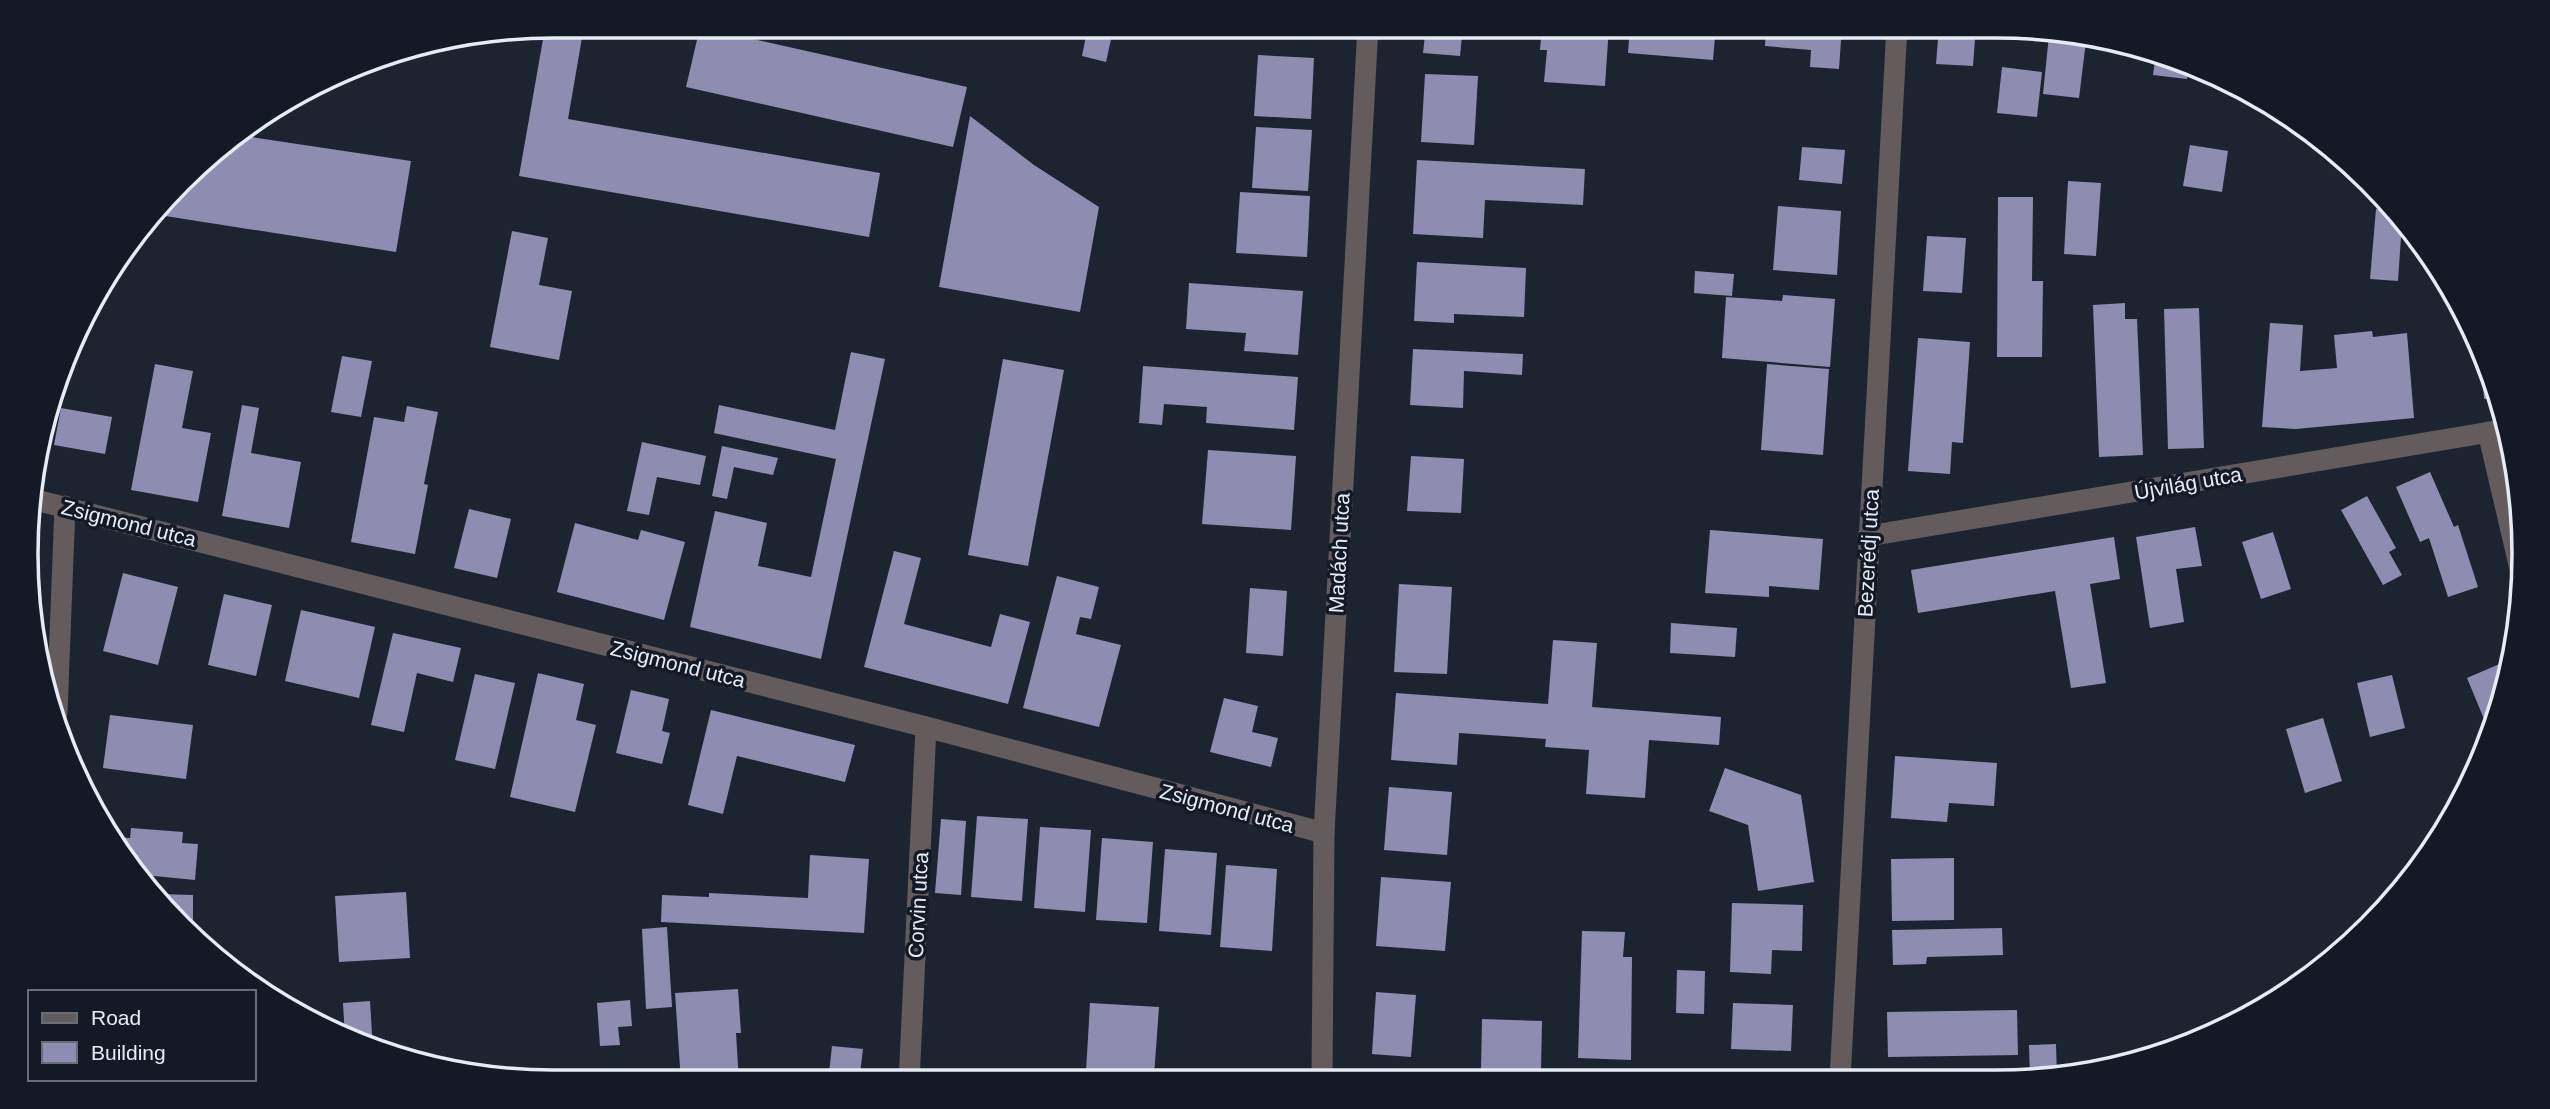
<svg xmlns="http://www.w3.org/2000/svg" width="2550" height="1109" viewBox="0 0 2550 1109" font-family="Helvetica,sans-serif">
<rect width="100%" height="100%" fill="#1c242f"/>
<g fill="#8e8db1">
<polygon points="554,26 584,26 568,119 880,173 869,237 519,176 545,28"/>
<polygon points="1088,26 1114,26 1106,62 1082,56"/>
<polygon points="1426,26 1463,26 1460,56 1423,53"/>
<polygon points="1542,26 1609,26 1605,86 1544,82 1547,50 1540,50"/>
<polygon points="1630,26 1716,26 1713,60 1628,53"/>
<polygon points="1766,26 1842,26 1839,69 1810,67 1811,50 1765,46"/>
<polygon points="1939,26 1979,26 1975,39 1973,66 1936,64"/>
<polygon points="700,27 967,87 953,147 686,87"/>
<polygon points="2049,35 2086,41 2079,98 2043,94"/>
<polygon points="2156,53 2166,54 2189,65 2187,79 2153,75"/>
<polygon points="1258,55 1314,58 1311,119 1254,116"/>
<polygon points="2002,67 2042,72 2037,117 1997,113"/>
<polygon points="1425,74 1478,76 1474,145 1421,142"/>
<polygon points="970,116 1034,165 1099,207 1080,312 939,287"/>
<polygon points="1256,127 1312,130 1308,191 1252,188"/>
<polygon points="238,135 411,161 396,252 159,215 207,157"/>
<polygon points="2190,145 2228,151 2222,192 2183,186"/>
<polygon points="1802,147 1845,150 1842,184 1799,180"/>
<polygon points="1417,160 1585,169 1583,205 1485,200 1483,238 1413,234"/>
<polygon points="2068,181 2101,183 2096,256 2064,254"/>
<polygon points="1240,192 1310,196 1307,257 1236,253"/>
<polygon points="1998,197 2033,197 2032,281 2043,281 2042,357 1997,357"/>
<polygon points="1778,206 1841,211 1837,275 1773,270"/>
<polygon points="2376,209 2394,211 2415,233 2414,238 2401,237 2398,281 2370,279"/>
<polygon points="512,231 548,238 539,285 572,291 559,360 490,347"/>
<polygon points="1927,236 1966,238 1962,293 1923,291"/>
<polygon points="1417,262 1526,268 1524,317 1454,314 1454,323 1414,321"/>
<polygon points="1695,271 1734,274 1732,296 1694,293"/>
<polygon points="1189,283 1303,291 1298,355 1244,351 1246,333 1186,329"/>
<polygon points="1783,295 1835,299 1830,367 1722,358 1726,297 1782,301"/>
<polygon points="2125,303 2125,319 2137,319 2143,455 2099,457 2093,305"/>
<polygon points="2199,308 2204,448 2168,449 2164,309"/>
<polygon points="2270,323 2303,325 2300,371 2337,368 2334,335 2372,331 2373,337 2407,333 2414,418 2296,429 2262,427"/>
<polygon points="1918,338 1970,342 1963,443 1952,442 1950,474 1908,471"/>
<polygon points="1413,349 1523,354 1522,375 1464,371 1463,408 1410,405"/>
<polygon points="851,352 885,359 821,659 690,627 715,511 767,523 758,566 811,577 836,459 714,433 719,405 835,430"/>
<polygon points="2481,352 2498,397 2484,399"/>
<polygon points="342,356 372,361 361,417 331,412"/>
<polygon points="1003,359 1064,370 1028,566 968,555"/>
<polygon points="155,364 193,371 182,428 211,433 198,502 131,490"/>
<polygon points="1767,364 1829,369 1823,455 1761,450"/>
<polygon points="1143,366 1298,377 1294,430 1206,423 1207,407 1164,404 1162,425 1139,423"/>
<polygon points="242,405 259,408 251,453 301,462 289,528 222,516"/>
<polygon points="407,406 438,412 424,484 428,485 415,554 351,542 374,417 404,422"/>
<polygon points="61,408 112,417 105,454 54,445"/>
<polygon points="642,442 706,456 700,485 657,477 649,515 627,511"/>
<polygon points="722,446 778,458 773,475 734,467 727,499 712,496"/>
<polygon points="1208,450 1296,456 1291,530 1202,524"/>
<polygon points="1411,456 1464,459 1461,513 1407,511"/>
<polygon points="2430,472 2454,527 2458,525 2478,587 2448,597 2429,538 2420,542 2396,487"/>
<polygon points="2367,496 2396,548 2389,552 2402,575 2383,585 2341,510"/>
<polygon points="469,509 511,519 497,578 454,568"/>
<polygon points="575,523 638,540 641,530 685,542 664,620 557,592"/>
<polygon points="2195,527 2202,566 2176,569 2184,622 2150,628 2136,537"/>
<polygon points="1710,530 1823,539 1819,590 1769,586 1769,597 1705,593"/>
<polygon points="2273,532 2291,589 2261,599 2242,542"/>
<polygon points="2114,537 2120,579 2090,584 2106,683 2071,688 2055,591 1918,613 1911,570"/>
<polygon points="894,551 921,558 904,624 991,647 1000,614 1030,622 1008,704 864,667"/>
<polygon points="123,573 178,587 158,665 103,651"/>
<polygon points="1057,576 1099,587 1091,619 1080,617 1076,634 1121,645 1099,727 1023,708"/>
<polygon points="1399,584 1452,587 1447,674 1394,672"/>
<polygon points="1250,588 1287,591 1283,656 1246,653"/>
<polygon points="224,594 272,605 256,676 208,665"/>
<polygon points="301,610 375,627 359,698 285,681"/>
<polygon points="1671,623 1737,628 1735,657 1670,653"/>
<polygon points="393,633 461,648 453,682 417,673 404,732 371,725"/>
<polygon points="1553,640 1597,643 1592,707 1721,717 1719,745 1649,740 1645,798 1586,794 1589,750 1545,747 1546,739 1459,733 1457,765 1391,760 1396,693 1548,704"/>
<polygon points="2511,659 2498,713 2484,719 2467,678"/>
<polygon points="538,673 584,684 576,720 596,725 575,812 510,797"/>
<polygon points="475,674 515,683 495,769 455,760"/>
<polygon points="2392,675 2405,728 2370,737 2357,683"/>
<polygon points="631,690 669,699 662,731 670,733 662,764 616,753"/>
<polygon points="1224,698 1258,706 1252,732 1278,738 1271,767 1210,752"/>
<polygon points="711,710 855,745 845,782 737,756 723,814 688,805"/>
<polygon points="110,715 193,725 186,779 103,768"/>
<polygon points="2323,718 2342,781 2305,793 2286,729"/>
<polygon points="1895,756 1997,763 1994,806 1949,803 1947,822 1891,818"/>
<polygon points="1725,768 1801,795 1814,882 1758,891 1748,825 1709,811"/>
<polygon points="1389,787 1452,792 1447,855 1384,850"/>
<polygon points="977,816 1028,819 1022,901 971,897"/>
<polygon points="941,819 966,821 961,895 935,893"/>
<polygon points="1040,827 1091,830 1085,912 1034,908"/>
<polygon points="131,828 183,832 182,843 198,844 195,880 144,875 112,837 130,838"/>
<polygon points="1102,838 1153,842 1147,923 1096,920"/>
<polygon points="1165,849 1217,853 1211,935 1159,931"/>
<polygon points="810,855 869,859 864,933 661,922 662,895 709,897 709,893 808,898"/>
<polygon points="1954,858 1954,920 1892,921 1891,859"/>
<polygon points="1226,865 1277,869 1272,951 1220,947"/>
<polygon points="1381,877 1451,882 1445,951 1376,946"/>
<polygon points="406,892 410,958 339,962 335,896"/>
<polygon points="159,894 193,895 193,935"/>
<polygon points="1732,903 1803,905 1802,951 1772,950 1771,974 1730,972"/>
<polygon points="667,927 672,1007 646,1009 642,929"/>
<polygon points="2002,928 2003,955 1927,957 1926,964 1893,965 1892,930"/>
<polygon points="1582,931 1625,932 1623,957 1632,957 1631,1060 1578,1058"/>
<polygon points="1677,970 1705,971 1704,1014 1676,1013"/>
<polygon points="738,989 741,1033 736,1033 739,1082 681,1082 675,993"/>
<polygon points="1376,992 1416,995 1411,1057 1372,1054"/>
<polygon points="630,1000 632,1026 618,1027 620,1045 600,1046 597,1003"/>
<polygon points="370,1001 373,1050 345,1037 343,1003"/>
<polygon points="1090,1003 1159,1007 1154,1076 1086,1072"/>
<polygon points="1733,1003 1793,1005 1791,1051 1731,1049"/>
<polygon points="2017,1010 2018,1055 1888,1057 1887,1012"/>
<polygon points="1482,1019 1542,1021 1541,1071 1481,1070"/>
<polygon points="2056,1044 2057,1078 2030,1078 2029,1045"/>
<polygon points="832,1046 863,1049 859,1082 828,1082"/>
<polygon points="666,1071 666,1082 601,1083 600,1075"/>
</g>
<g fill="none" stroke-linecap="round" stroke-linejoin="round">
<g stroke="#635b5c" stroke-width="21">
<polyline points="2488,432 2521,573"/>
<polyline points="32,499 926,727 1324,833"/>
<polyline points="1868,536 2508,429"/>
<polyline points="57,713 65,506"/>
<polyline points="2437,841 2438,841"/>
<polyline points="1840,1079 1897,26"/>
<polyline points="1322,1080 1324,833 1368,26"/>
<polyline points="909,1082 926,727"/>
</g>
</g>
<g text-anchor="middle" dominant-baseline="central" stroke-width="7" stroke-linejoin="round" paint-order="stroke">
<g font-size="21" fill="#e7ecf4" stroke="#131a25">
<text transform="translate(2188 483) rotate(-10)">Újvilág utca</text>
<text transform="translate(129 523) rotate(14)">Zsigmond utca</text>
<text transform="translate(1339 553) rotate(-87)">Madách utca</text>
<text transform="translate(1868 553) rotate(-87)">Bezerédj utca</text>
<text transform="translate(678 664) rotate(14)">Zsigmond utca</text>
<text transform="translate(1227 808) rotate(15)">Zsigmond utca</text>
<text transform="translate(918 905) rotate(-87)">Corvin utca</text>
</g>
</g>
<path d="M0 0H2550V1109H0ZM554 38H1996A516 516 0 0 1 2512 554V554A516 516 0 0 1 1996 1070H554A516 516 0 0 1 38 554V554A516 516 0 0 1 554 38Z" fill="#131a25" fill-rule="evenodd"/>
<path fill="none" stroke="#e7ecf4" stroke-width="3.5" d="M554 38H1996A516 516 0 0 1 2512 554V554A516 516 0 0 1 1996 1070H554A516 516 0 0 1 38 554V554A516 516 0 0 1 554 38Z"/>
<rect x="28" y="990" width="228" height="91" fill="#131a25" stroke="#686e78" stroke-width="2"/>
<rect x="42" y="1013" width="35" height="10" fill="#635b5c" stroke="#686e78" stroke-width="2"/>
<text x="91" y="1025" font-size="21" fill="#e7ecf4">Road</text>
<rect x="42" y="1042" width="35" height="21" fill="#8e8db1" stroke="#686e78" stroke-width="2"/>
<text x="91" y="1060" font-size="21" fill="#e7ecf4">Building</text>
</svg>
